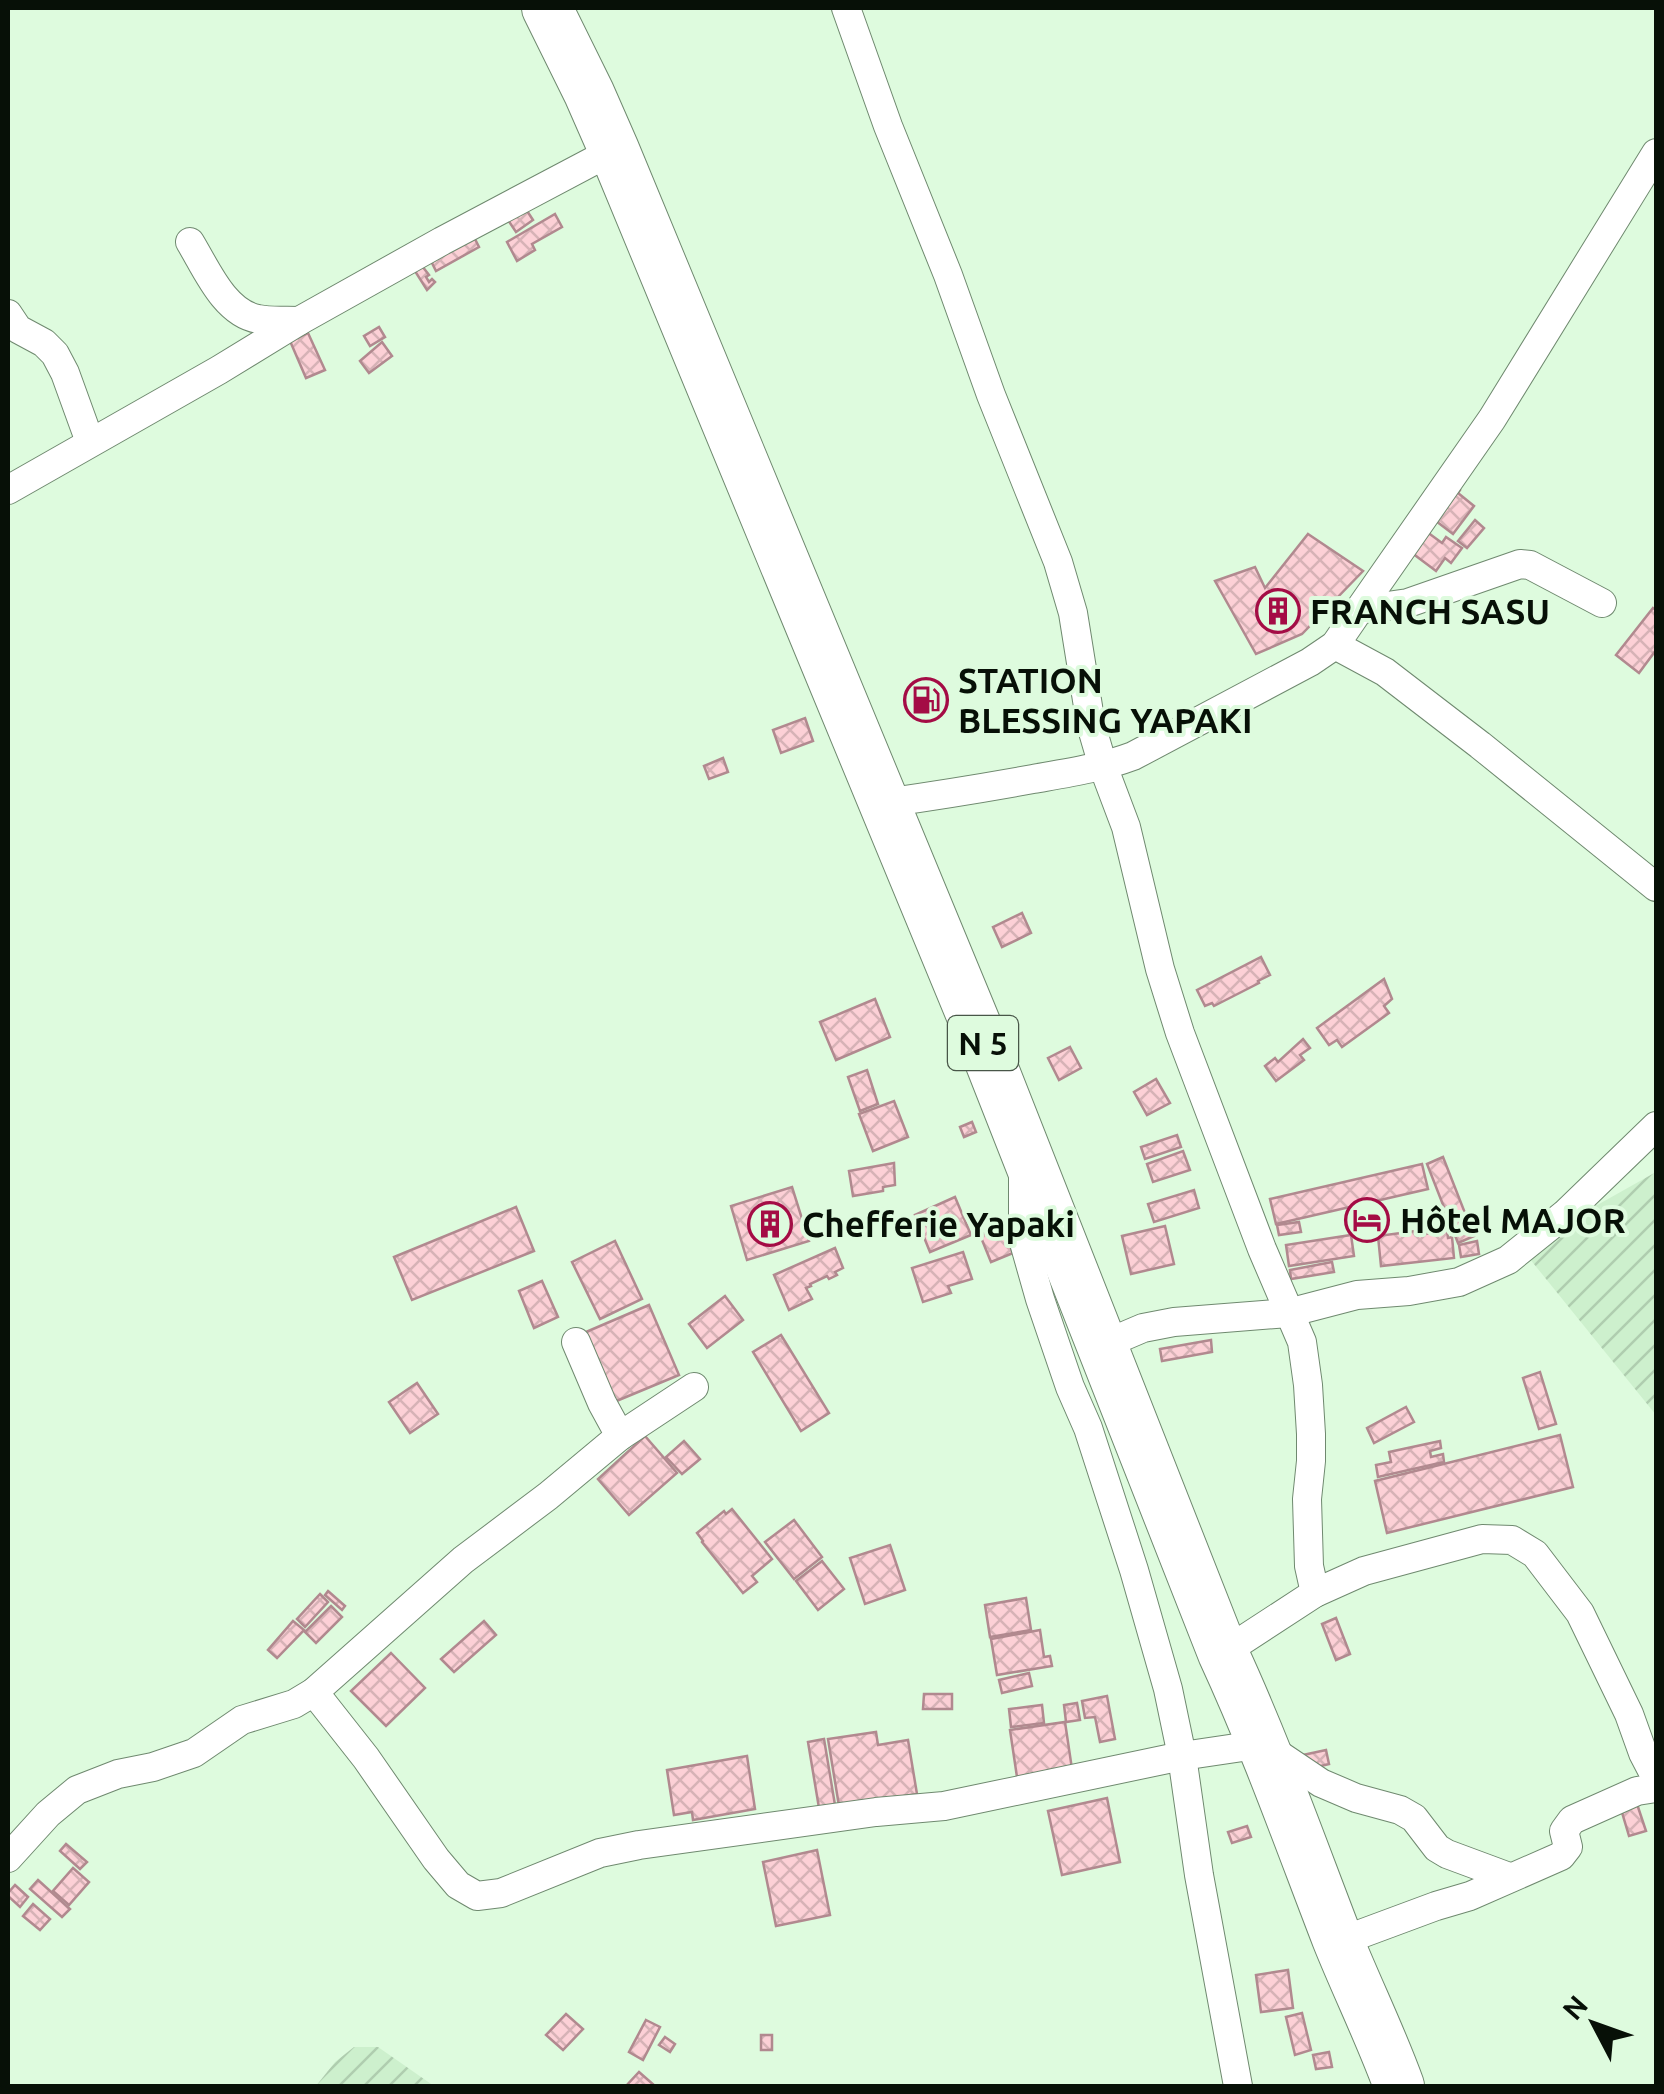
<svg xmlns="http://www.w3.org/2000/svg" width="1664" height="2094" viewBox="0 0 1664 2094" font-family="Ubuntu,sans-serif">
<defs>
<pattern id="industrial-furrows" width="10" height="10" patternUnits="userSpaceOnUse" patternTransform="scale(2.5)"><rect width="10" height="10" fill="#cdf0cd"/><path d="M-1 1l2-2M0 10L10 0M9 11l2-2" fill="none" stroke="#afcdaf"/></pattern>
<pattern id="building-cross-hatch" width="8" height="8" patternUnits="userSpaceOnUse" patternTransform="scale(2.5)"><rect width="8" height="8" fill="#fcd0d6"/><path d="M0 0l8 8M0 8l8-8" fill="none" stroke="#d6b2b6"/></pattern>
</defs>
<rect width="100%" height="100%" fill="#defbde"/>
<g fill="url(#industrial-furrows)">
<polygon points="1656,1172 1656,1415 1521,1248"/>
<polygon points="354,2047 378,2047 434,2086 316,2086 335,2062"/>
</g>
<g fill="url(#building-cross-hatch)" stroke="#b1898f" stroke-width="2.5">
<polygon points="520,200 533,220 516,232 502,211"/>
<polygon points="555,214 562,227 532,244 535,250 517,261 507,242"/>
<polygon points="472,233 479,247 436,271 429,257"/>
<polygon points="419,262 429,275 426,277 429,282 432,279 435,282 427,290 413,268"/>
<polygon points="379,327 385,337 370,346 364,336"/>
<polygon points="308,333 325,370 306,378 290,341"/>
<polygon points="382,342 392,356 369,373 360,361"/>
<polygon points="1451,483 1460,490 1458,493 1474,506 1453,534 1428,515"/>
<polygon points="1475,520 1484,528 1467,548 1458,541"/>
<polygon points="1419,526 1442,543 1446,537 1462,548 1451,563 1445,558 1436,571 1404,547"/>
<polygon points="1308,534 1363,571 1302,634 1256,654 1215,581 1255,567 1265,588"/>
<polygon points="1653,608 1656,610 1656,650 1639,673 1616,655"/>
<polygon points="805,718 813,741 781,753 773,730"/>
<polygon points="723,758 728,772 709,779 704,766"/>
<polygon points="1022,913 1031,933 1002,947 993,927"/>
<polygon points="1261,957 1270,975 1258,981 1259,983 1214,1006 1212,1003 1205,1006 1197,990"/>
<polygon points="1384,979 1392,999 1384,1006 1389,1013 1342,1047 1337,1040 1329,1045 1317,1028"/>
<polygon points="875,999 890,1037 836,1060 820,1022"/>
<polygon points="1303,1039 1310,1048 1300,1055 1304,1060 1276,1081 1265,1066 1275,1058 1278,1062"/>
<polygon points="1070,1047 1081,1068 1059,1080 1048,1058"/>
<polygon points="867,1070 878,1104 860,1111 848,1077"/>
<polygon points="1156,1079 1170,1103 1147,1115 1134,1092"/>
<polygon points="894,1101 908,1137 873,1151 859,1114"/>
<polygon points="972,1122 976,1132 964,1137 960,1127"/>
<polygon points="1177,1135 1181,1147 1145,1159 1141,1147"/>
<polygon points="1183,1151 1190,1170 1153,1182 1147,1164"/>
<polygon points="1443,1157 1474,1236 1458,1243 1427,1164"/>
<polygon points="894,1163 895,1185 883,1187 883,1191 853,1196 849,1171"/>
<polygon points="1422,1164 1428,1189 1276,1224 1270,1199"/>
<polygon points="792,1187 809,1241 747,1260 731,1206"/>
<polygon points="1194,1190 1199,1208 1154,1222 1148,1204"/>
<polygon points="955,1197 971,1235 930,1252 915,1215"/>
<polygon points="516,1207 534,1251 412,1300 394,1257"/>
<polygon points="1299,1222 1301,1232 1279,1235 1277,1225"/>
<polygon points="1002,1226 1013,1253 991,1262 980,1235"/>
<polygon points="1165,1226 1174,1264 1131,1274 1122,1236"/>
<polygon points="1416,1231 1416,1235 1447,1231 1448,1238 1452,1237 1454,1258 1381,1266 1378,1236"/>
<polygon points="1351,1235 1354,1256 1289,1266 1286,1245"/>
<polygon points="615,1241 642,1299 600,1319 572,1262"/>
<polygon points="1477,1241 1479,1254 1461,1257 1459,1245"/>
<polygon points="835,1248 843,1268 835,1272 837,1275 829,1279 827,1276 810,1284 811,1286 806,1288 812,1299 789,1310 774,1275"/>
<polygon points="963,1252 972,1279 948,1286 951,1293 923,1302 912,1268"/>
<polygon points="1332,1262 1334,1272 1291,1279 1290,1270"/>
<polygon points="542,1281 558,1317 534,1328 519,1291"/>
<polygon points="725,1296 743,1320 707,1348 689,1324"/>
<polygon points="649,1305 679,1375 614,1402 586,1332"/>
<polygon points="781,1335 829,1413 801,1431 753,1352"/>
<polygon points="1211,1340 1212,1352 1162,1361 1160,1349"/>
<polygon points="1540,1372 1556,1424 1539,1429 1523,1378"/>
<polygon points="417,1383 438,1414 410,1433 389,1402"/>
<polygon points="1406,1407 1414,1422 1374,1443 1367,1428"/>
<polygon points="1560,1435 1573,1487 1387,1533 1375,1481"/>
<polygon points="645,1436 677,1473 629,1515 598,1479"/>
<polygon points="684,1441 700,1459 682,1474 666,1457"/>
<polygon points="1440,1441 1441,1448 1430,1451 1431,1457 1443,1454 1444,1462 1378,1477 1376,1465 1391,1462 1389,1452"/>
<polygon points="732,1509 772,1559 752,1576 757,1582 743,1593 702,1542 703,1541 697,1533 724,1511 726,1514"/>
<polygon points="794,1520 822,1557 794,1579 765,1542"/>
<polygon points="890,1545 905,1590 865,1604 850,1558"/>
<polygon points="822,1561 844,1589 818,1610 796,1581"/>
<polygon points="328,1591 345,1606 342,1610 325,1595"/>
<polygon points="320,1594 328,1602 305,1627 297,1619"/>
<polygon points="1026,1598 1031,1630 990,1637 985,1605"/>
<polygon points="331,1606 342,1617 316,1643 305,1632"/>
<polygon points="1336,1618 1350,1654 1336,1660 1322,1624"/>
<polygon points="293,1621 304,1630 277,1658 268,1650"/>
<polygon points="484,1621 496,1635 454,1672 441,1659"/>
<polygon points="1040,1630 1044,1657 1050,1656 1052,1666 997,1675 991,1639"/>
<polygon points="391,1653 425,1688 386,1726 351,1691"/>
<polygon points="1029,1673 1032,1686 1002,1693 999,1680"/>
<polygon points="924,1694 952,1694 952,1709 923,1709"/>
<polygon points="1107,1696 1115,1739 1100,1742 1095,1717 1085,1718 1082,1701"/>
<polygon points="1077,1703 1080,1720 1066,1722 1064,1705"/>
<polygon points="1042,1705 1044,1723 1011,1727 1009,1709"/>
<polygon points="1065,1722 1072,1769 1017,1777 1010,1730"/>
<polygon points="876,1732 878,1745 908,1740 917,1794 839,1806 828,1739"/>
<polygon points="824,1739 835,1805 819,1808 808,1742"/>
<polygon points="1326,1750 1329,1764 1317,1767 1303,1755"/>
<polygon points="747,1756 755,1809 693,1820 692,1812 674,1815 667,1770"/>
<polygon points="1107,1798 1120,1862 1062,1875 1048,1811"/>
<polygon points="1637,1804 1646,1831 1629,1836 1621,1809"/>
<polygon points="1247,1826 1251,1837 1232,1843 1228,1832"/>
<polygon points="66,1844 87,1862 80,1869 60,1851"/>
<polygon points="817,1850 830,1915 776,1926 763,1862"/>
<polygon points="73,1868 89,1882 69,1905 53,1891"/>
<polygon points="38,1880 70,1909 62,1917 30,1889"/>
<polygon points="15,1885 28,1897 20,1907 8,1896 8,1893"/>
<polygon points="33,1904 50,1919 40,1930 23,1916"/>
<polygon points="1288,1970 1293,2008 1261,2012 1256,1975"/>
<polygon points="1302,2013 1311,2050 1295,2055 1286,2017"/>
<polygon points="566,2014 583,2029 563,2050 546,2035"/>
<polygon points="646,2020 660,2027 643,2060 629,2052"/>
<rect x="761" y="2035" width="11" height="15"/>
<polygon points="665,2037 675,2044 670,2052 659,2045"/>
<polygon points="1329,2052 1332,2067 1316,2069 1313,2055"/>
<polygon points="639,2072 655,2086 626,2086"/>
</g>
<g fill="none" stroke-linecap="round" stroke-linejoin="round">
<g stroke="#6f896f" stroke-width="30">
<g id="street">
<polyline points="846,8 888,126 948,275 991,395 1058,562 1073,613 1091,725 1103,766 1126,827 1160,969 1180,1033 1262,1249 1302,1342 1308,1385 1311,1434 1311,1461 1307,1499 1309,1566 1315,1593"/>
<path d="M190 242C206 268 224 313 258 319 271 322 285 320 299 321"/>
<polyline points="8,314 18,329 44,343 55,354 65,373 90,442"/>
<polyline points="8,490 219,370 299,321 442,241 614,150"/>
<polyline points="1359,610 1492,419 1656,153"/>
<polyline points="1335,645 1385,672 1480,745 1656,887"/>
<path d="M884 803C934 796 983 788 1033 779 1067 773 1101 768 1133 756L1310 662 1335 645 1359 610 1408 603 1520 564 1530 565 1602 603"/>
<polyline points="1023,1174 1023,1239 1040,1299 1070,1387 1088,1428 1134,1570 1168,1689 1182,1756 1199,1875 1238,2086"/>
<polyline points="576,1342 602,1403 620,1436"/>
<polyline points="1103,1345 1143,1328 1174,1322 1288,1313 1357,1295 1409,1291 1459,1282 1508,1260 1565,1214 1656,1126"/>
<polyline points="1223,1653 1315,1593 1364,1571 1482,1539 1512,1540 1535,1554 1580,1613 1629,1714 1643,1753 1656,1778"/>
<polyline points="314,1692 366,1758 436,1859 458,1885 477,1896 501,1893 600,1853 639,1845 876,1812 944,1806 1182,1756 1263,1744 1321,1783 1356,1798 1400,1810 1414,1818 1437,1848 1447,1854 1509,1877"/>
<polyline points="8,1858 48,1814 77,1790 118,1774 153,1767 194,1753 242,1720 294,1704 314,1692 463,1560 548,1496 620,1436 694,1387"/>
<polyline points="1339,1942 1436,1906 1470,1896 1561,1856 1568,1847 1564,1831 1572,1820 1637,1791 1656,1788"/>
</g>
</g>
<g stroke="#6f896f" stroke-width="52">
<path id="highway" d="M547 8 589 93 614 150 975 1023 1223 1653C1266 1746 1300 1842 1337 1938 1357 1988 1381 2036 1399 2086"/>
</g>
<use href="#street" stroke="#fff" stroke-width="28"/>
<use href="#highway" stroke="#fff" stroke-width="50"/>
</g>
<defs>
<g id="building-ring" transform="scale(2.25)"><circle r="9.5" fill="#defbde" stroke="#a40c45" stroke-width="1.5"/><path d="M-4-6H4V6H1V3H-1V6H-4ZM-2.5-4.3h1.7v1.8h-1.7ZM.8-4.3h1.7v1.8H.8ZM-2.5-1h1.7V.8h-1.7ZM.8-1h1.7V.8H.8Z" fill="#a40c45"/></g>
<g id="fuel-ring" transform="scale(2.25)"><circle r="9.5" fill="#defbde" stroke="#a40c45" stroke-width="1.5"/><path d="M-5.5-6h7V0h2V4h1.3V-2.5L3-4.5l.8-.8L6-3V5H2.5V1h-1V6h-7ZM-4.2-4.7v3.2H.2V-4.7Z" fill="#a40c45"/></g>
<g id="hotel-ring" transform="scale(2.25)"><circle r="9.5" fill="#defbde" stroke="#a40c45" stroke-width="1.5"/><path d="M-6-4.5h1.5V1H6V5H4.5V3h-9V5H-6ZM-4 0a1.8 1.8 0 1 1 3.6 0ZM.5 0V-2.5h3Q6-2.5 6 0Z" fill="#a40c45"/></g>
</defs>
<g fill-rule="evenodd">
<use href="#building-ring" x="1278" y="611"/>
<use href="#fuel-ring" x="926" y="700"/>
<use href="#hotel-ring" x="1367" y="1220"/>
<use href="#building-ring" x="770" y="1224"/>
</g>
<g text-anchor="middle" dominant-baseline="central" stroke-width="8" stroke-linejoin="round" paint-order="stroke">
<rect fill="#defbde" stroke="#485648" stroke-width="2.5" x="948" y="1016" width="70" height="54" rx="8"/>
<g font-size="32" font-weight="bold" fill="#071007">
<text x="983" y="1043">N 5</text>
</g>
<g font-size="35" font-weight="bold" fill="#071007" stroke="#defbde" text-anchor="start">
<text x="1310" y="611">FRANCH SASU</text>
<text x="958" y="680">STATION<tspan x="958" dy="40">BLESSING YAPAKI</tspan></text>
<text x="1400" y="1220">Hôtel MAJOR</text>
<text x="802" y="1224">Chefferie Yapaki</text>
</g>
</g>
<rect width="1664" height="2094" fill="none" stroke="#071007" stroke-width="20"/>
<g transform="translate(1594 2024) rotate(311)" stroke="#defbde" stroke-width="8" paint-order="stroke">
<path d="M0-8L18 38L0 25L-18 38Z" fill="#071007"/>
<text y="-15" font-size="28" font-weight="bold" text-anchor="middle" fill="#071007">N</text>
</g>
</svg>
